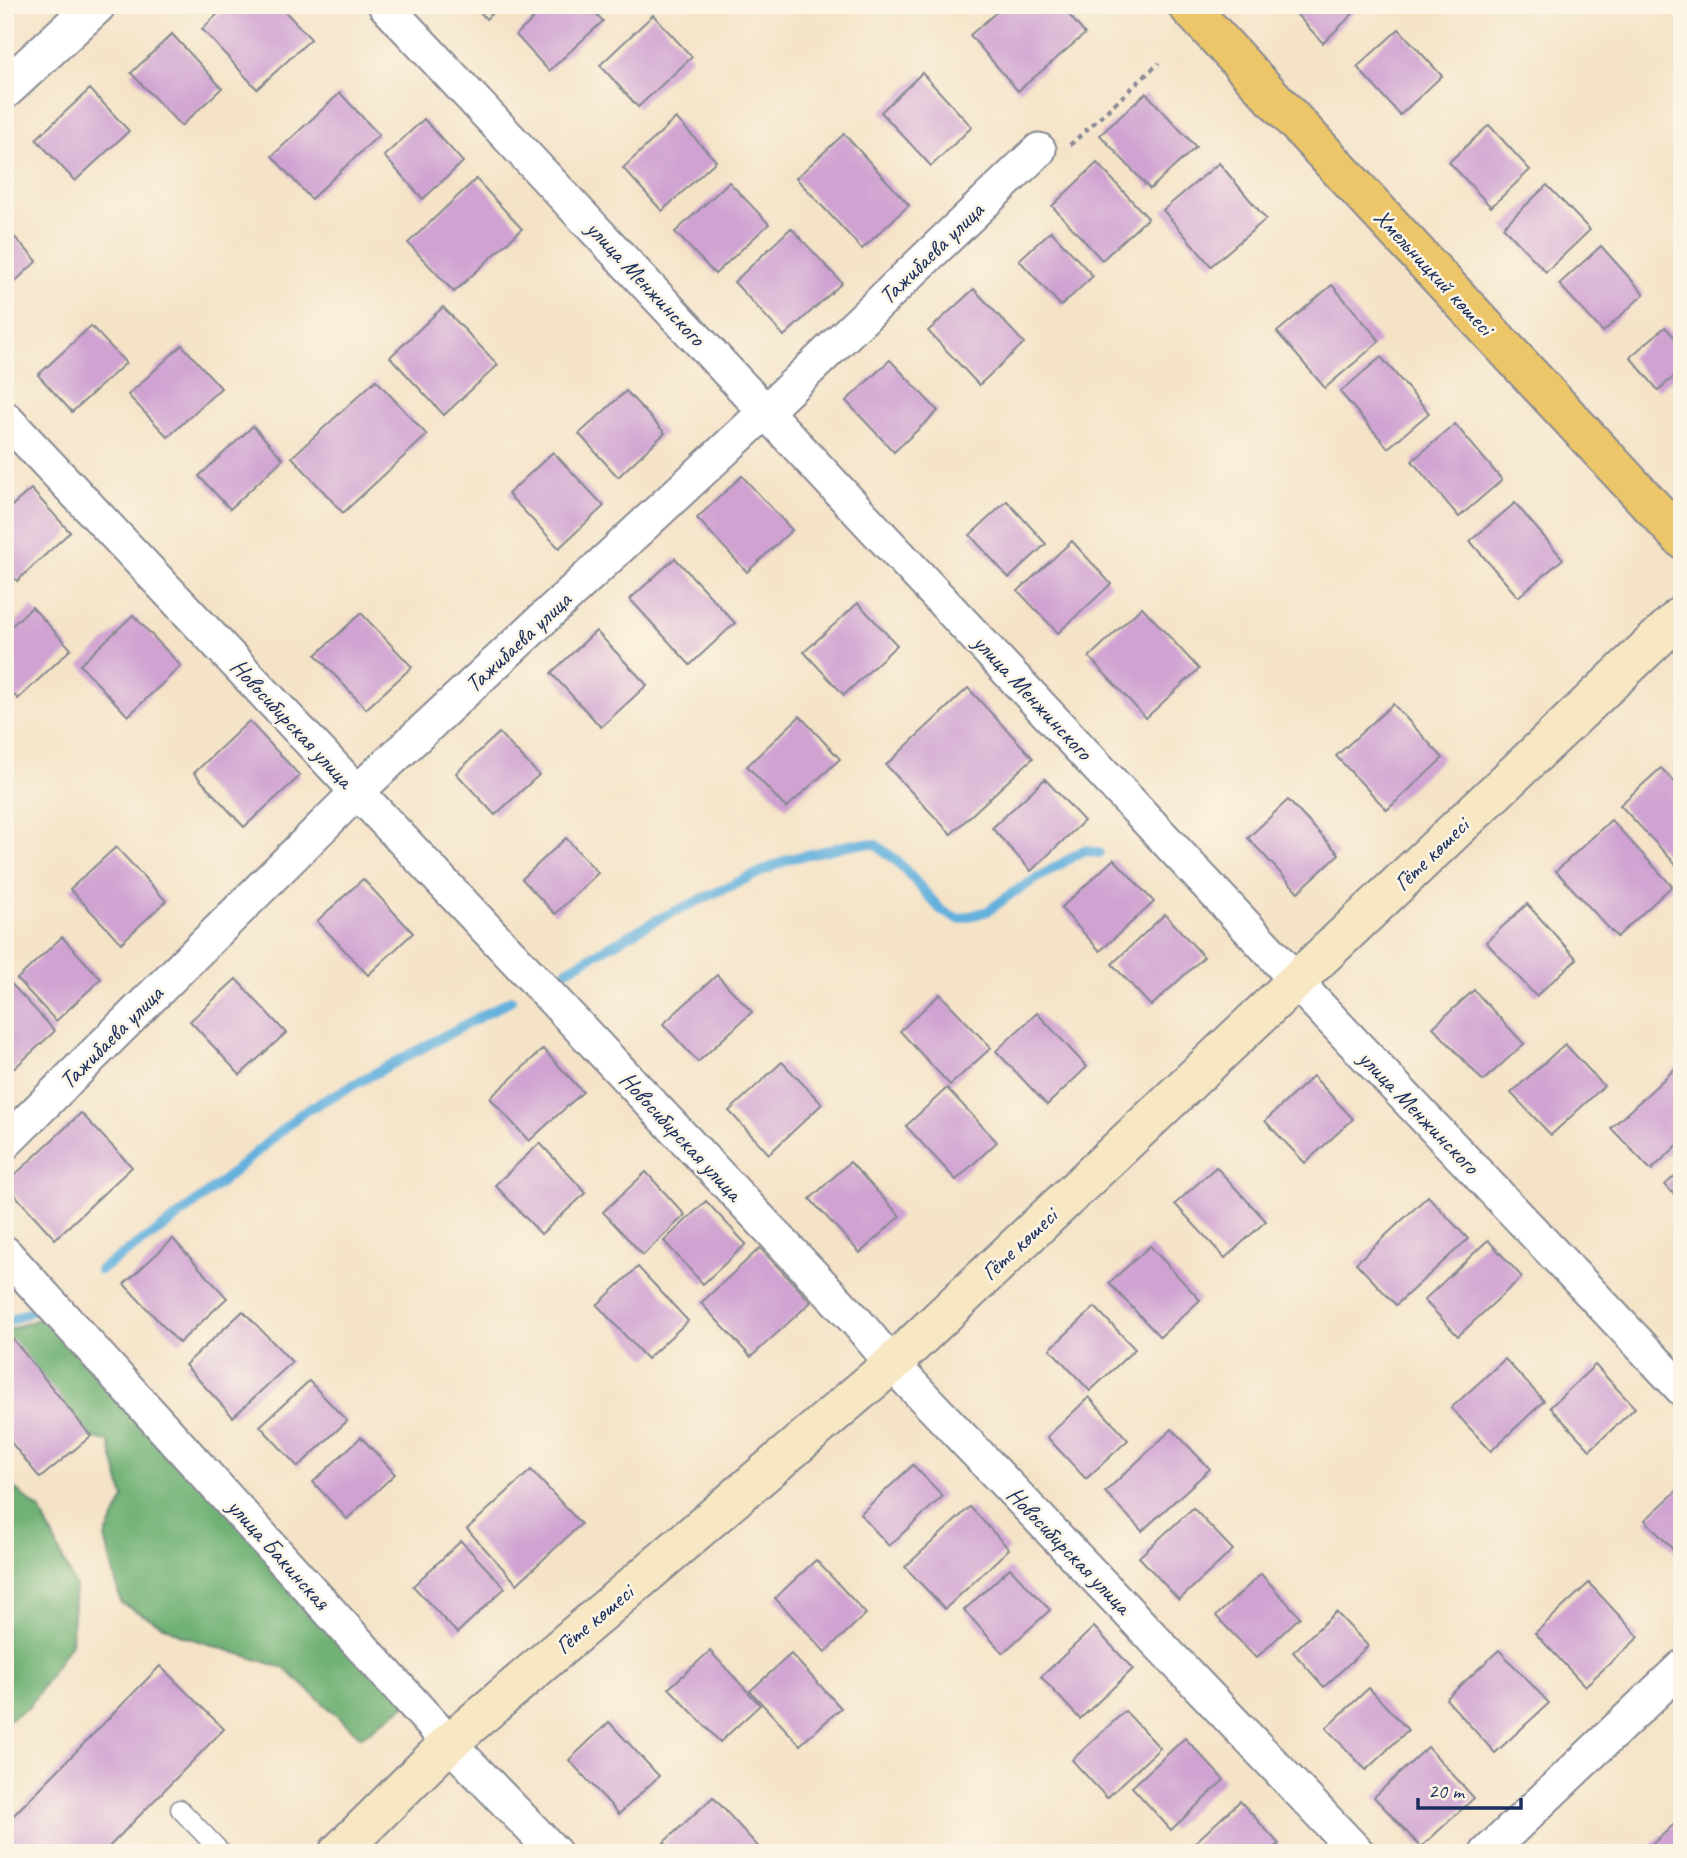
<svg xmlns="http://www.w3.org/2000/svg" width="1687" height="1858" viewBox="0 0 1687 1858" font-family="Caveat,sans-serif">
<rect width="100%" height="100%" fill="#fcf5e5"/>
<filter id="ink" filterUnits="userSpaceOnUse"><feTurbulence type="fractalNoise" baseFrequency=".0143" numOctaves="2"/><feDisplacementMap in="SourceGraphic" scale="14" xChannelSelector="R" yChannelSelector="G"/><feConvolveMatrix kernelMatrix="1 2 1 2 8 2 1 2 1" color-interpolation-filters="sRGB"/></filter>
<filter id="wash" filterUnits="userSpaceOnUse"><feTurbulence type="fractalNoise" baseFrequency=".00686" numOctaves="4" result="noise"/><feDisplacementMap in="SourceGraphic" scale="28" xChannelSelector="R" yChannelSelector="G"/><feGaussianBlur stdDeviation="1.57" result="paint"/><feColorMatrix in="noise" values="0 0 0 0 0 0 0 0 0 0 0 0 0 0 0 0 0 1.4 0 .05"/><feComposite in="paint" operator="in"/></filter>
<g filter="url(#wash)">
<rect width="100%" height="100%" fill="#f4e3c7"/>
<g fill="#6fb174" stroke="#457069" stroke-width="2">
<polygon points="47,1316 422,1693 361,1737 284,1668 183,1636 121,1603 105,1537 124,1498 109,1442 5,1412 5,1331"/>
<polygon points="5,1480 41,1511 75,1586 71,1643 29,1707 5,1722"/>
</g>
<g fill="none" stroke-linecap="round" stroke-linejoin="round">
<g stroke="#64b1dd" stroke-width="10">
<polyline points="567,970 656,920 789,859 853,844 875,844 898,862 942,911 959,919 988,911 1011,894 1084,850 1099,853"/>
<polyline points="100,1270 167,1225 224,1180 303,1112 511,1000"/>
<polyline points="5,1323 34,1310"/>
</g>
</g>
<g id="blocks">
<g fill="#cfa2d2">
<polygon points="227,5 279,5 311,39 257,89 202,29"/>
<polygon points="474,5 501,5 486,19"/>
<polygon points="548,5 588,5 603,21 549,71 516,35"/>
<polygon points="1005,5 1061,5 1085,34 1018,91 970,35"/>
<polygon points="1288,5 1362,5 1323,43"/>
<polygon points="653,15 692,57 638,107 600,65"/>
<polygon points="1399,29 1442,76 1400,115 1357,67"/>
<polygon points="172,34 222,88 181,126 131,73"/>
<polygon points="922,73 972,127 931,166 881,112"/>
<polygon points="90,89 129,131 75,181 36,139"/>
<polygon points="340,93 379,135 311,199 272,156"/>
<polygon points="1146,93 1196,147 1150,189 1100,135"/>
<polygon points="676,118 716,161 662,211 623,168"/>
<polygon points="424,119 463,162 423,199 384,156"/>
<polygon points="1489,125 1530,170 1491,207 1449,162"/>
<polygon points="844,134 909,205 862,249 796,178"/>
<polygon points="1097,163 1148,218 1102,260 1052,206"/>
<polygon points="1219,163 1266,219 1211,266 1163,210"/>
<polygon points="476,179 522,229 454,292 408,243"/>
<polygon points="729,182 769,224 715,274 675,232"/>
<polygon points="1547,185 1590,230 1546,272 1503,227"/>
<polygon points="5,227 37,261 5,291"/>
<polygon points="791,228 842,283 784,336 734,282"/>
<polygon points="1051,231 1093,276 1061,306 1019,260"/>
<polygon points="1601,246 1644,294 1603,332 1559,284"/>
<polygon points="1332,285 1380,341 1325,388 1277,332"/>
<polygon points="974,289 1024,343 979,385 928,331"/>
<polygon points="443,307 498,365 444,415 390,357"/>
<polygon points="91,326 126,363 72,412 38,375"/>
<polygon points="1665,327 1682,345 1682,370 1658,390 1630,357"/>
<polygon points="182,345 221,388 168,437 128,395"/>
<polygon points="1381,357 1429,413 1388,448 1340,392"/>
<polygon points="890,360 938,411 894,452 846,401"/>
<polygon points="376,380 427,435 343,513 292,457"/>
<polygon points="626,391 665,433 618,477 579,434"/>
<polygon points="1455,424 1502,480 1459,517 1412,461"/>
<polygon points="253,426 283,459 230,509 199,476"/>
<polygon points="553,452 604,506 559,548 508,494"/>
<polygon points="742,476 792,530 747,572 697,518"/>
<polygon points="31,489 70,532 17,581 5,569 5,512"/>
<polygon points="1007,501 1046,544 1009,578 970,535"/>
<polygon points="1515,503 1563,559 1518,597 1470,541"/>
<polygon points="1072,541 1111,584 1058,633 1018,591"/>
<polygon points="675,558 735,623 690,665 630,599"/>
<polygon points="858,603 897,645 844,695 804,652"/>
<polygon points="32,607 71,649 18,699 5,685 5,632"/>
<polygon points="1142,607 1199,669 1146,718 1089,657"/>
<polygon points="361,613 412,667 366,709 316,655"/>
<polygon points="133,615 181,666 128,716 80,665"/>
<polygon points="596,631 647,685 601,727 551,673"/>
<polygon points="968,688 1033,758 951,834 886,765"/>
<polygon points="1393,704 1443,758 1387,810 1336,756"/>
<polygon points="800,716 840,759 786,808 747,766"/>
<polygon points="249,721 300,776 244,827 194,773"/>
<polygon points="499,733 539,775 495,815 456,773"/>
<polygon points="1661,768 1682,790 1682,871 1620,805"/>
<polygon points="1045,779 1084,821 1031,871 992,828"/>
<polygon points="1288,800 1339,854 1298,892 1248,838"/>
<polygon points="1611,820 1672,886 1617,937 1556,871"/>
<polygon points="566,838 598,873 555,914 522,879"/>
<polygon points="116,847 166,901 121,943 70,889"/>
<polygon points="1114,859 1154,902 1100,951 1061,908"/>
<polygon points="363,879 413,933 368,975 317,921"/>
<polygon points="1527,904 1577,959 1536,996 1486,942"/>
<polygon points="1165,914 1204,957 1151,1006 1112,964"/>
<polygon points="62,937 101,979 56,1021 17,979"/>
<polygon points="717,975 752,1012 698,1062 663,1024"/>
<polygon points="5,977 55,1031 9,1073 5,1068"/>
<polygon points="236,979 286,1033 240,1075 190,1021"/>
<polygon points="1474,990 1524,1044 1483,1081 1433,1027"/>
<polygon points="940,994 991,1048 950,1085 900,1031"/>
<polygon points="1037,1013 1087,1067 1047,1105 996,1051"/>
<polygon points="1565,1044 1604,1086 1551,1135 1511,1093"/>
<polygon points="543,1049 583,1092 529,1141 490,1098"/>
<polygon points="782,1062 822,1104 769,1154 729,1111"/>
<polygon points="1677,1067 1682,1073 1682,1141 1651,1170 1611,1128"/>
<polygon points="1313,1076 1353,1119 1305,1163 1265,1121"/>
<polygon points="947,1088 997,1142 956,1180 906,1126"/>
<polygon points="81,1113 132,1167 55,1239 5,1184"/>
<polygon points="540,1143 586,1193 541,1234 495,1185"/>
<polygon points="850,1162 900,1216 860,1253 810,1199"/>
<polygon points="1216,1167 1266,1221 1225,1258 1175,1204"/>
<polygon points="1682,1169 1682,1203 1665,1185"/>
<polygon points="646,1172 685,1215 643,1255 603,1212"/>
<polygon points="1428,1196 1468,1239 1396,1305 1356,1263"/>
<polygon points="706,1201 746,1244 703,1284 664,1241"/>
<polygon points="173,1239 227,1298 179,1343 124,1284"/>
<polygon points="1488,1240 1522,1277 1458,1336 1424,1300"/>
<polygon points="1150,1246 1200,1300 1160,1337 1109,1283"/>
<polygon points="760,1248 811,1302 751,1357 701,1303"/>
<polygon points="638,1267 688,1321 647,1359 597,1305"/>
<polygon points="1095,1307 1135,1349 1090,1391 1050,1349"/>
<polygon points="243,1311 292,1362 233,1417 185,1365"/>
<polygon points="12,1338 91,1436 40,1478 5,1435 5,1343"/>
<polygon points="1505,1359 1544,1401 1491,1451 1451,1408"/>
<polygon points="1595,1365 1635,1408 1590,1450 1550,1407"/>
<polygon points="309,1381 347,1421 298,1467 260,1426"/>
<polygon points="1089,1397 1128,1440 1086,1479 1047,1437"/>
<polygon points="1172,1429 1210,1469 1142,1531 1105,1492"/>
<polygon points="361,1437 395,1474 347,1519 313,1482"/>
<polygon points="913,1465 943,1496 889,1546 860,1514"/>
<polygon points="531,1470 581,1524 517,1584 467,1529"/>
<polygon points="1682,1486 1682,1559 1645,1520"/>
<polygon points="970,1507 1009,1549 945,1609 905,1567"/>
<polygon points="1193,1508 1233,1550 1179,1600 1139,1557"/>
<polygon points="461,1541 505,1588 457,1633 413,1586"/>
<polygon points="816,1560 866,1614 825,1652 775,1598"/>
<polygon points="1010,1568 1050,1610 1003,1653 964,1610"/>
<polygon points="1261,1574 1300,1617 1256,1658 1216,1616"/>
<polygon points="1589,1583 1639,1637 1585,1686 1535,1633"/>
<polygon points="1336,1612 1368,1646 1324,1687 1293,1652"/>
<polygon points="1094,1627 1133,1669 1080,1719 1041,1677"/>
<polygon points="1499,1650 1549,1703 1495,1753 1446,1699"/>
<polygon points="710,1651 760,1705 720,1742 669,1688"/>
<polygon points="791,1654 841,1708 800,1745 750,1691"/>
<polygon points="160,1666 224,1729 103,1853 5,1853 5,1824"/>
<polygon points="1369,1688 1408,1730 1366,1770 1326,1728"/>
<polygon points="1125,1711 1160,1748 1107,1798 1072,1760"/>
<polygon points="609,1722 659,1776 619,1814 569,1760"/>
<polygon points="1185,1738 1224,1780 1171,1830 1132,1787"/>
<polygon points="1428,1747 1474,1798 1421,1847 1374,1797"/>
<polygon points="713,1797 764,1853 674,1853 664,1842"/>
<polygon points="1240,1801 1279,1844 1269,1853 1188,1853 1186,1851"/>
<polygon points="1682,1817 1682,1853 1651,1853 1647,1849"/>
</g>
</g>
</g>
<g filter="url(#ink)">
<use href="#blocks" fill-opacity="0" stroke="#888992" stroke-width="2"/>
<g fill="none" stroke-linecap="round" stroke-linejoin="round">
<g stroke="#888992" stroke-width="21">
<polyline id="service" points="180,1809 222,1853"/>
</g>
<g stroke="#888992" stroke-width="37">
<g id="minor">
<polyline points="385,5 1275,957 1296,982 1682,1389"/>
<polyline points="5,418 857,1322 892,1364 1358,1853"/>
<polyline points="5,1143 357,792 766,411 1039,150"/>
<polyline points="5,1253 449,1743 555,1853"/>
<polyline points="1487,1853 1682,1667"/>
</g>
</g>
<g stroke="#888992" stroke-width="42">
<polyline id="tertiary" points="5,89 96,5"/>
</g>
<g stroke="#888992" stroke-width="42">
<polyline id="secondary" points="338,1853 449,1743 892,1364 1682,615"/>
</g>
<g stroke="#888992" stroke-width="42">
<polyline id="primary" points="1187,5 1682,539"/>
</g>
<polyline stroke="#888992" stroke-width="4.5" stroke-dasharray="5 5" stroke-linecap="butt" points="1070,145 1159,63"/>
<use href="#service" stroke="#fff" stroke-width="18"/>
<use href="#minor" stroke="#fff" stroke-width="33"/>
<use href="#tertiary" stroke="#fff" stroke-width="38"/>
<use href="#secondary" stroke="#f7e8c3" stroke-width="38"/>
<use href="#primary" stroke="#ecc669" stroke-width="38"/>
</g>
</g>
<g text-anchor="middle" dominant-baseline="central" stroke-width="5" stroke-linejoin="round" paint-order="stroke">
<g font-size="24" fill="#1b2f5e" stroke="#fcf5e5">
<text transform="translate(931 253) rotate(-44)">Тажибаева улица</text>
<text transform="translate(1434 272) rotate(47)">Хмельницкий көшесі</text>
<text transform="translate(646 283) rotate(47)">улица Менжинского</text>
<text transform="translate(518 642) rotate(-43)">Тажибаева улица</text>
<text transform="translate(1033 697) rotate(47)">улица Менжинского</text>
<text transform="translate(292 723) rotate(47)">Новосибирская улица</text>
<text transform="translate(1431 854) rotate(-44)">Гёте көшесі</text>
<text transform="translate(111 1037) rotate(-45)">Тажибаева улица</text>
<text transform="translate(1419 1112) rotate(46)">улица Менжинского</text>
<text transform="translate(681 1136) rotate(47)">Новосибирская улица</text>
<text transform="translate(1019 1244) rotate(-43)">Гёте көшесі</text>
<text transform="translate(1069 1550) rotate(46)">Новосибирская улица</text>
<text transform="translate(279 1554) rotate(48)">улица Бакинская</text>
<text transform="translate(594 1619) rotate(-40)">Гёте көшесі</text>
</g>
</g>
<rect width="1687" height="1858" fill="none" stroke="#fcf5e5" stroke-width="28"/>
<path d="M1418 1798v10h103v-10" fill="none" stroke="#1b2f5e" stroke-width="3.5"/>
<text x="1428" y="1798" font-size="21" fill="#1b2f5e" stroke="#fcf5e5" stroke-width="5" paint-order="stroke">20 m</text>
</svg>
